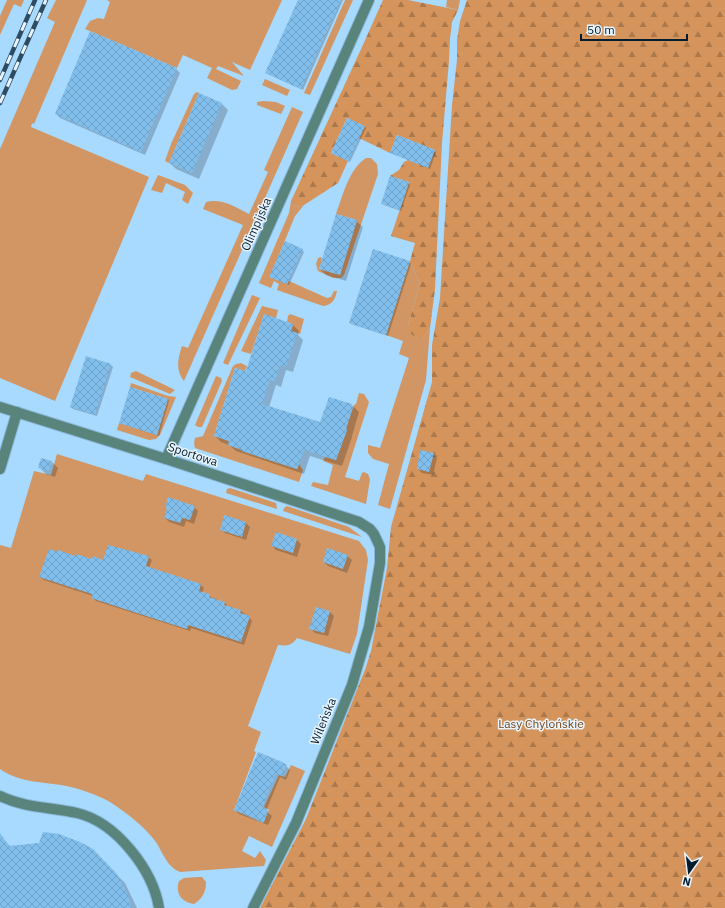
<svg xmlns="http://www.w3.org/2000/svg" width="725" height="908" viewBox="0 0 725 908" font-family="'IBM Plex Sans',sans-serif">
<defs>
<pattern id="forest-firs" width="22" height="20" patternUnits="userSpaceOnUse"><rect width="22" height="20" fill="#d5945b"/><path d="M5 1l3.5 6h-7zM16 11l3.5 6h-7z" fill="#ab784c"/></pattern>
<pattern id="building-cross-hatch" width="8" height="8" patternUnits="userSpaceOnUse"><rect width="8" height="8" fill="#81beeb"/><path d="M0 0l8 8M0 8l8-8" fill="none" stroke="#6ea3ca"/></pattern>
</defs>
<rect width="100%" height="100%" fill="#a8d9fe"/>
<g fill="#d19663">
<polygon points="7,0 24,0 21,7 14,4 0,35 0,16"/>
<polygon points="56,0 87,0 34,124 32,123 31,127 149,177 55,401 0,378 0,149 55,22 47,18"/>
<polygon points="107,0 282,0 250,70 232,62 244,76 218,66 216,69 241,81 237,89 232,90 207,78 212,68 183,55 177,68 85,29 90,21 98,18 104,19 110,2"/>
<polygon points="345,0 353,0 310,95 304,93"/>
<polygon points="447,0 460,0 458,10 446,7"/>
<polygon points="265,79 290,90 287,96 262,85"/>
<polygon points="197,92 199,93 169,163 165,161 171,144 194,94"/>
<polygon points="263,101 276,102 285,106 281,114 257,105 257,102"/>
<path d="M292 107 303 112 184 381C175 370 178 358 182 346L188 348 243 225 203 209 206 202C222 198 235 207 249 214L268 172 264 170Z"/>
<path d="M366 158H371L377 164 378 174 344 275 341 278H333L318 271 316 264 318 258 321 257 322 260 319 269 340 275 357 220 336 214C343 195 349 169 366 158Z"/>
<polygon points="158,175 185,185 193,193 188,204 182,200 185,192 166,183 162,193 151,190"/>
<path d="M291 201 293 205 297 207 304 205 295 216 270 277 287 284 289 281 327 298 331 297 334 291H337C335 300 332 305 323 306L277 290 279 284 274 281 271 288 259 283 289 213Z"/>
<polygon points="410,261 420,284 408,325 423,338 430,328 426,380 390,509 378,505 389,464 373,459 368,453 368,445 380,448 409,358 399,354 403,341 386,335"/>
<polygon points="252,295 260,298 228,365 223,363"/>
<polygon points="262,306 278,310 276,318 264,315 251,354 241,351"/>
<polygon points="290,314 304,319 300,334 291,331 293,324 287,322 288,316"/>
<polygon points="241,363 247,366 245,371 235,368 214,436 229,441 228,445 242,450 242,451 297,469 299,464 303,470 299,482 195,448 194,443 195,438 203,436 233,366 236,364"/>
<polygon points="136,371 175,390 170,394 130,377 131,373"/>
<polygon points="216,376 221,378 222,381 202,427 198,427 195,425"/>
<polygon points="131,383 168,396 176,397 160,435 156,439 149,440 117,430 119,423 157,435 168,399 130,387"/>
<polygon points="359,393 364,394 369,402 345,477 359,481 362,473 364,472 368,474 370,479 366,504 311,486 313,482 328,485 333,465 323,461 325,457 336,460 347,430 346,429 354,405 356,404"/>
<path d="M57 454 143 481 146 474 359 541 366 550 368 560 357 634 350 654 297 638C291 646 287 646 278 645L248 726 261 732 254 751 256 752 234 810 263 823 269 810 264 807 279 775 285 777 291 765 305 771 272 847 249 836 242 851 255 858 260 851 266 860 264 866 180 872C167 867 163 853 156 842 144 826 127 813 110 802 96 794 78 788 61 785 41 782 18 782 0 769V545L11 548 34 471 51 475Z"/>
<polygon points="230,488 276,503 277,509 226,493 227,489"/>
<polygon points="287,506 349,527 362,537 283,511 284,508"/>
<path d="M198 877H202L206 882C206 892 202 899 194 904 181 902 175 893 179 881L184 878Z"/>
</g>
<g fill="url(#forest-firs)">
<polygon points="383,0 408,0 458,10 452,22 450,39 449,61 442,143 435,289 430,328 423,338 412,335 408,325 420,284 410,261 415,243 391,236 409,182 390,176 399,170 404,162 408,160 428,167 435,150 397,135 390,153 359,138 364,126 347,118 331,153 348,161 338,183 304,205 297,207 293,205 291,201 362,47"/>
<polygon points="467,0 725,0 725,908 260,908 306,819 366,667 371,651 387,568 391,527 432,382 432,345 440,298 452,105 457,60 457,40 460,21"/>
</g>
<g fill="#0003">
<polygon points="299,0 343,0 303,90 266,73"/>
<polygon points="176,69 180,73 145,155 60,118 56,114"/>
<polygon points="200,95 222,104 228,110 199,179 176,169 170,163"/>
<polygon points="364,126 366,128 350,162 332,153"/>
<polygon points="435,151 436,152 430,169 391,153"/>
<polygon points="408,183 410,185 401,211 384,205 382,203"/>
<polygon points="356,221 363,227 346,281 326,275 320,269"/>
<polygon points="302,250 304,252 289,285 272,278"/>
<polygon points="410,262 411,264 388,336 351,324 350,323"/>
<polygon points="293,325 299,331 298,335 303,340 293,372 286,370 281,387 276,385 269,407 321,424 329,398 353,406 359,412 352,436 352,437 342,466 310,456 304,474 236,451 229,445 221,442 215,436 246,373"/>
<polygon points="87,358 111,365 113,367 97,416 73,409 71,407"/>
<polygon points="168,399 169,401 159,436 122,424 120,423"/>
<polygon points="433,454 437,458 433,475 422,473 418,469"/>
<polygon points="52,462 58,468 55,477 46,474 40,468"/>
<polygon points="166,507 194,507 198,511 194,524 186,521 184,527 169,522 165,518 168,509"/>
<polygon points="246,523 250,527 246,540 225,533 221,529"/>
<polygon points="276,533 297,540 301,544 297,557 276,550 272,546"/>
<polygon points="347,556 352,560 347,573 328,566 324,562"/>
<polygon points="76,557 104,561 148,557 152,560 149,568 201,585 204,588 202,593 225,603 228,607 241,611 249,617 252,621 244,645 191,628 190,631 96,601 92,597 93,596 44,580 40,577"/>
<polygon points="317,608 330,612 334,616 328,636 315,633 311,629"/>
<polygon points="259,754 286,766 290,770 286,780 280,777 266,811 272,816 268,825 239,814 235,810"/>
<polygon points="0,837 1,837 11,847 92,850 125,883 137,908 0,908"/>
</g>
<g fill="url(#building-cross-hatch)">
<polygon points="298,0 341,0 301,89 265,73"/>
<polygon points="90,31 177,68 141,152 55,114"/>
<polygon points="199,93 222,103 192,173 169,163"/>
<polygon points="347,118 365,126 348,161 331,153"/>
<polygon points="397,135 435,150 428,168 390,153"/>
<polygon points="390,176 409,182 400,210 381,204"/>
<polygon points="336,214 357,220 340,275 319,269"/>
<polygon points="285,241 303,249 287,284 269,277"/>
<polygon points="373,249 410,261 386,335 349,323"/>
<polygon points="264,314 293,324 291,331 297,333 286,367 280,365 275,381 270,380 262,404 320,422 329,397 352,404 352,409 346,429 347,430 336,460 304,450 297,469 242,451 242,450 228,445 229,441 214,436 235,368 246,371"/>
<polygon points="86,356 111,364 95,415 70,407"/>
<polygon points="130,387 168,399 157,435 119,423"/>
<polygon points="420,450 434,453 429,472 417,469"/>
<polygon points="41,458 52,461 49,471 38,468"/>
<polygon points="168,497 195,506 190,520 182,518 180,523 164,518 167,508 165,508"/>
<polygon points="224,515 246,522 242,537 220,530"/>
<polygon points="276,532 297,539 293,553 271,546"/>
<polygon points="108,545 149,556 146,566 201,584 199,591 210,594 209,597 225,602 224,605 241,610 240,613 250,616 241,642 188,625 187,629 143,615 91,598 92,594 39,577 49,549 58,552 58,550 75,556 76,554 92,559 93,556 103,560"/>
<polygon points="327,548 348,555 343,569 323,562"/>
<polygon points="316,607 330,611 324,633 309,629"/>
<polygon points="258,752 280,761 287,765 282,776 276,774 262,808 268,811 264,822 234,810"/>
<polygon points="43,832 59,834 80,842 93,849 117,874 127,893 132,908 0,908 0,833 9,846 39,843"/>
</g>
<g fill="none" stroke-linecap="round" stroke-linejoin="round">
<g stroke="#8ab7d9" stroke-width="12">
<g id="minor">
<polyline points="0,407 166,459 359,522 370,529 374,534 380,547 380,563 369,627 352,685 311,786 296,823 253,908"/>
<polyline points="166,459 369,0"/>
<polyline points="0,469 17,412"/>
<path d="M0 796C25 808 51 807 77 813 116 822 153 870 159 908"/>
</g>
</g>
<use href="#minor" stroke="#59847c" stroke-width="10"/>
<g stroke="#2d4c62" stroke-width="4.5">
<g id="rail">
<polyline points="0,80 35,0"/>
<polyline points="0,103 46,0"/>
</g>
</g>
<use href="#rail" stroke="#e9f5fe" stroke-width="3" stroke-dasharray="9" stroke-linecap="butt"/>
</g>
<g text-anchor="middle" dominant-baseline="central" stroke-width="3" stroke-linejoin="round" paint-order="stroke">
<g font-size="12" fill="#041d2e" stroke="#e9f5fe">
<text transform="translate(256 224) rotate(-66)">Olimpijska</text>
<text transform="translate(193 454) rotate(18)">Sportowa</text>
<text transform="translate(323 721) rotate(-68)">Wileńska</text>
</g>
<g font-size="12" fill="#71451a" stroke="#e9f5fe">
<text x="541" y="723">Lasy Chylońskie</text>
</g>
</g>
<g transform="translate(689 872) rotate(194)" stroke="#e9f5fe" stroke-width="3" paint-order="stroke">
<path d="M0-3L7 15L0 10L-7 15Z" fill="#041d2e"/>
<text y="-6" font-size="11" font-weight="bold" text-anchor="middle" fill="#041d2e">N</text>
</g>
<path d="M581 34v6h106v-6" fill="none" stroke="#041d2e" stroke-width="2"/>
<text x="587" y="34" font-size="12" fill="#041d2e" stroke="#e9f5fe" stroke-width="3" paint-order="stroke">50 m</text>
</svg>
